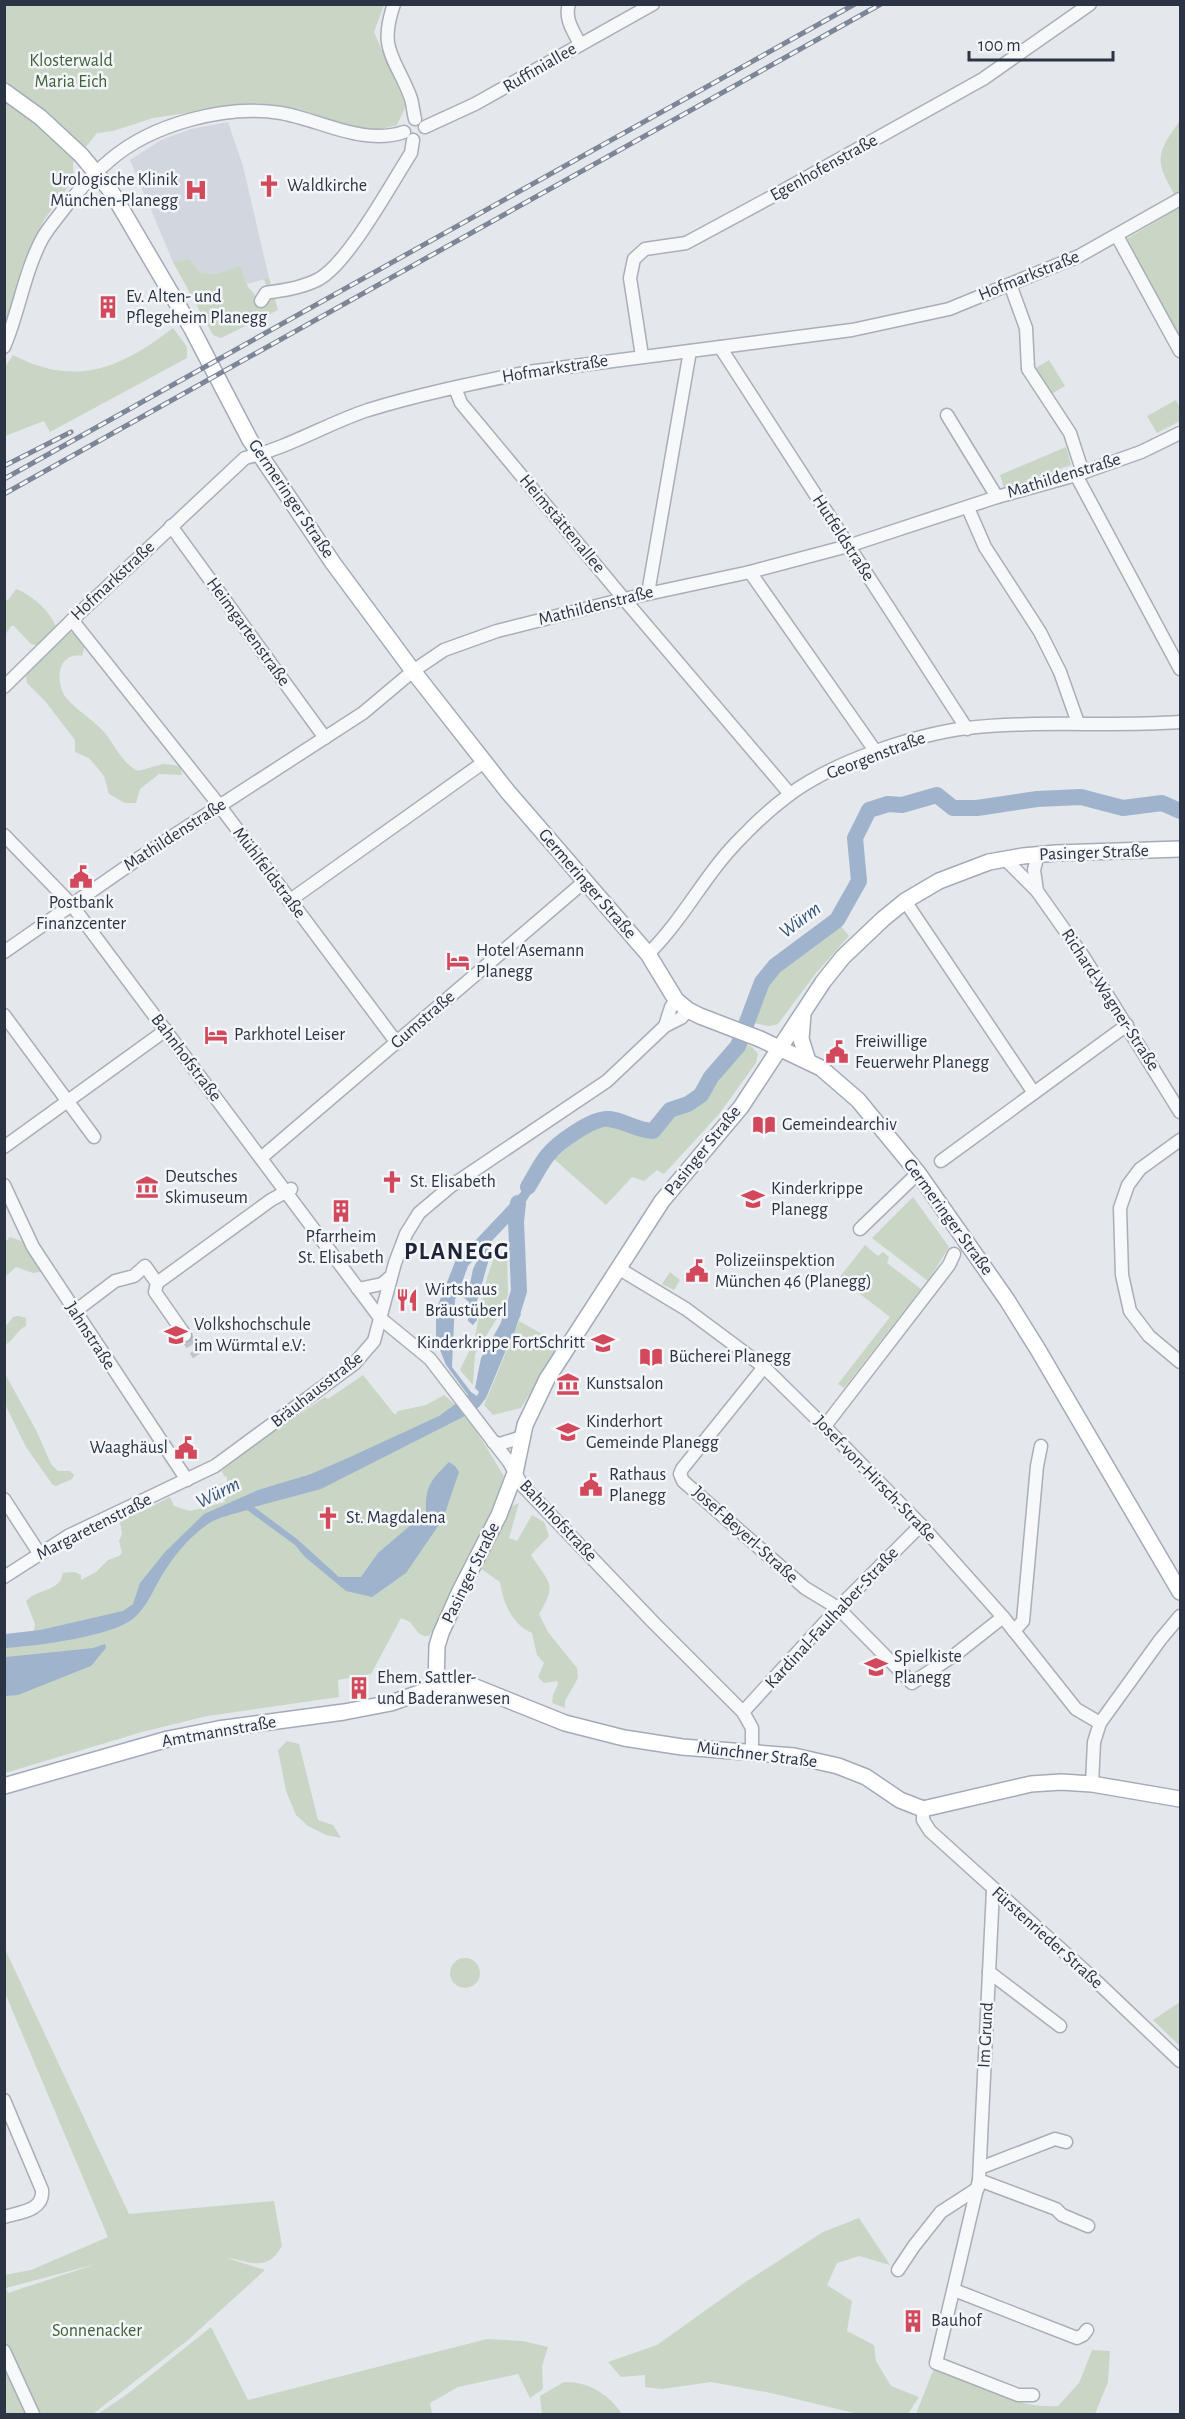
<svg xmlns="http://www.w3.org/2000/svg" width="1185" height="2419" viewBox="0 0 1185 2419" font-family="'Alegreya Sans',sans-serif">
<rect width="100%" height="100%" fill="#e4e7ec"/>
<polygon fill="#d2d6de" points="228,122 243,166 269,278 247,284 240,267 216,274 201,273 189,259 173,262 130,160 161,140 191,129"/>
<g fill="#c9d6c5" fill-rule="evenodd">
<polygon points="5,5 384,5 374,32 406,106 397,125 378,130 349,126 300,109 257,103 153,118 113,131 97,133 73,163 74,179 44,220 22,266 5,328"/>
<path d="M1180 121V205C1159 165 1150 160 1180 121Z"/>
<polygon points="1180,207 1180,337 1125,240"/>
<polygon points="189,259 201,273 216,274 240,266 248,287 257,297 267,288 264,279 269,278 278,310 221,338 213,335 173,262"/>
<path d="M173 328 187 347V358L50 432 44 421 5 436V367L13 355C76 388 121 368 173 328Z"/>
<polygon points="1049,360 1065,386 1050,395 1034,369"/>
<polygon points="1176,400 1180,408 1180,421 1157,433 1147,416"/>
<polygon points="1066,447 1071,465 1004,488 1000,475"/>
<path d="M16 589C32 595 50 611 56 627L40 646 31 644 14 626H11L5 635V601L9 599Z"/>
<path d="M67 630 79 637 85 645 82 656C59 652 55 678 64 695 72 707 95 721 105 733 115 746 123 764 138 771L163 764 180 766 182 775 159 774 140 789 136 803H125L109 794 104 776 95 765 89 758 75 752V740L45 701 27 683 26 674 27 671Z"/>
<polygon points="840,925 849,936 816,973 778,1024 769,1026 753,1023 767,982 780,969"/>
<polygon points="744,1043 752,1047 758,1054 756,1063 719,1114 664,1174 657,1170 644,1181 632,1177 606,1205 554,1159 583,1134 601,1126 615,1123 639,1135 655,1136 673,1114 691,1109 705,1096 715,1080 730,1064"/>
<polygon points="913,1197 949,1247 928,1281 872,1238"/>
<polygon points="10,1237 27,1243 29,1253 42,1267 40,1272 33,1273 16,1267 5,1277 5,1242"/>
<polygon points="865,1245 878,1256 883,1252 889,1257 887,1263 921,1289 844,1388 838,1384 890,1317 839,1278"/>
<polygon points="496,1251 507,1253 508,1295 502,1310 475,1354 473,1385 460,1370 474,1341 487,1278"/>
<polygon points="670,1272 680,1280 674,1290 662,1284"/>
<path d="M18 1316 26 1318V1326C18 1329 14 1340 5 1345V1327L13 1317Z"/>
<polygon points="519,1321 560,1344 521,1408 493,1415 484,1405"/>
<polygon points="4,1372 36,1430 51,1464 58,1471 70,1471 74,1475 72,1479 56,1486 52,1484 26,1447 5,1404"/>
<path d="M363 1375 395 1415 398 1411 426 1405 444 1395C471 1416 486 1448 504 1476L493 1513 456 1582 436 1632 432 1631 429 1636C418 1637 416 1629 410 1622L401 1618 371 1674 338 1680 339 1697 207 1716 142 1732 5 1773V1640L37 1630 34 1631 35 1624 26 1601C39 1588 60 1592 63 1573L75 1572 81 1575V1580L96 1572 108 1560 119 1556 122 1553 119 1541 122 1534 120 1522 125 1519 128 1512H141L170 1497 174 1506 190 1511 225 1502 219 1485 227 1482V1477L224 1476 222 1471 235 1457 325 1397 328 1399Z"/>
<path d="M519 1503 509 1538 517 1541 532 1515 544 1522 549 1536 531 1555C549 1584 558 1582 539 1614L548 1632 577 1668 578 1678 565 1701V1708L552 1703 553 1695 558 1684 557 1681 544 1683 538 1677 544 1663 537 1655 532 1633C512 1624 503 1603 500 1582L477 1566 506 1509Z"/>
<polygon points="287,1741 299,1744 318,1820 333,1825 341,1838 326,1835 308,1826 296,1815 286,1791 278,1750"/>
<path d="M4 1947 129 2214 274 2201 282 2246C266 2273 252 2261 227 2258L265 2270 188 2340 93 2414H37L5 2341V2275L31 2270 108 2237 5 1993ZM96 2264 8 2293 6 2288Z"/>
<circle cx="465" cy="1973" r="15"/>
<polygon points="1180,2002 1180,2046 1153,2020"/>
<polygon points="859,2218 890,2265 859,2256 837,2263 827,2285 852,2301 847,2331 874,2345 876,2361 891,2386 919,2397 908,2414 858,2414 771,2393 711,2382 662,2389 645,2387 645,2375 621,2377 608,2362 657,2345 744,2283 823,2232"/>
<polygon points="211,2327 248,2400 487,2339 523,2341 548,2347 542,2366 543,2389 530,2398 518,2374 458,2387 430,2403 432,2414 98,2414 126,2395"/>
<path d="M1092 2350 1110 2351 1108 2382 1095 2414H916L936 2363 940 2370C977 2385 1017 2409 1058 2406L1079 2383Z"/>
<polygon points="4,2361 29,2414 5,2414"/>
<path d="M564 2382C589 2381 609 2395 622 2414H542L540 2396Z"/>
</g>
<g fill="#9fb4cc" fill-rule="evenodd">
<path d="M539 1169 540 1179 520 1211 488 1245 489 1259 477 1301V1320L473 1325 468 1321 469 1302 463 1297H456L455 1300 452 1367 471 1392 477 1396 479 1392 475 1388 481 1358 510 1307 517 1309 521 1314 486 1398 479 1407 461 1418 321 1489 254 1507 297 1539 339 1577H361L378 1553 426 1512C425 1486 431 1480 449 1462L455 1466 459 1472 443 1519 406 1573 372 1597 346 1591 305 1557 295 1545 247 1510C234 1514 218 1517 208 1524 187 1538 169 1562 157 1584 151 1596 144 1609 134 1618 111 1637 35 1646 5 1648V1634L40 1630 123 1611 133 1604 140 1583 165 1552 204 1514 258 1490 311 1474 350 1457 439 1416 468 1395 446 1365 436 1340V1310L455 1262 521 1192 532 1175ZM482 1251 473 1269 470 1284 459 1291 468 1266Z"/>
<polygon points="105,1644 106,1648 91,1666 18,1695 5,1696 6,1657 93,1648"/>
</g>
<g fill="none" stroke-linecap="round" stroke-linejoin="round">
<g stroke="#9fb4cc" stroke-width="16">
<path d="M528 1187C534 1177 540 1165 547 1156 557 1143 593 1117 609 1119 626 1121 635 1130 653 1131L670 1110 688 1104 701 1095 711 1077 738 1046 762 982 775 966 837 920 859 881 855 838 869 810 888 804 902 805 937 795 953 808H977L1037 799 1081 797 1123 808 1162 803 1180 811"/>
<polyline points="507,1330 519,1291 516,1222 518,1203"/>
</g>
<polyline stroke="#bfc3cb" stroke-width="12" stroke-dasharray="12 6" stroke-linecap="butt" points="185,1335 198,1355"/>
<g stroke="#a9aeb7" stroke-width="15">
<g id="minor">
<path d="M394 4C378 50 395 57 410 96 413 103 413 112 415 119"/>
<path d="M569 4C564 19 574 32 580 44"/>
<polyline points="425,127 475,104 653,4"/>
<polyline points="1117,236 1180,351"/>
<polyline points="1010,284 1026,328 1028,369 1070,433 1083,473"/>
<path d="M261 301 266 293C284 290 302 288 319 279 349 262 391 184 411 153L413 140"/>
<path d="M4 347C19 312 24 273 42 239 48 228 58 217 66 206 79 190 93 174 110 160 152 124 226 104 281 113 321 120 363 146 404 132"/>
<polyline points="720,347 967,729"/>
<polyline points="642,356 630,278 634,259 645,249 686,243 775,195 983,79 1090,4"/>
<polyline points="455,388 461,403 624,599 790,794"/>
<polyline points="947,415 997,497"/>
<polyline points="1076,475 1180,669"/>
<polyline points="968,508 985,547 1040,632 1060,672 1078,723"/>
<polyline points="171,526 325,738"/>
<polyline points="750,572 876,752"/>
<polyline points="648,593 690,351"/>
<polyline points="72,620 219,805 397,1043"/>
<path d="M4 687 72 620 245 458C288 448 326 424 368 410 420 394 475 383 528 372L852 330 949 309 1079 256 1180 199"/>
<polyline points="4,835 71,904 380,1318 430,1359 509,1462 522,1485 654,1623 743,1712 752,1728 752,1751"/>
<polyline points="1005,859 1037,891 1083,956 1180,1112"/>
<polyline points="1037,891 1034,870 1038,854"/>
<polyline points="289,901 484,762"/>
<polyline points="905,901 1034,1093"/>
<polyline points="4,952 142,856 363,713 413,671 444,650 497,631 624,599 750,572 848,546 997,497 1076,475 1141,452 1180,433"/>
<path d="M648 954C684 919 706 872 742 837 756 822 773 807 789 795 833 762 913 735 967 728 1038 720 1109 727 1180 722"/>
<polyline points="4,1015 94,1137"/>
<polyline points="665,1026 671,1007 676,1000"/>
<polyline points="1180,1140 1140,1169 1128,1185 1120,1208 1122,1275 1130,1311 1149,1336 1180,1362"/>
<polyline points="4,1147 166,1030"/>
<polyline points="261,1158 585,881"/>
<polyline points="941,1161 1127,1025"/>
<polyline points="4,1185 33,1247 187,1480"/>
<polyline points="860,1229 918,1173"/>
<polyline points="618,1268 686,1309 764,1367 830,1432 921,1525 1003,1617 1076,1709 1100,1723"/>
<polyline points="157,1283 271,1200 291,1189"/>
<polyline points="358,1289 382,1284 389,1278"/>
<polyline points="74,1312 115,1281 134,1276 145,1266 157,1283 155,1292 185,1335"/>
<polyline points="764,1367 682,1469 680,1474 683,1481 805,1588 838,1608 912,1683 956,1654 1003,1617"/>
<polyline points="825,1426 949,1265 954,1254"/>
<polyline points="493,1442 500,1444 522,1437"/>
<polyline points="4,1499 39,1553"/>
<polyline points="4,1577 68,1536 215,1466 354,1364 374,1341 395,1263 406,1234 419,1213 451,1186 607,1081 665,1026 681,1018 688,1010"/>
<polyline points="1014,1631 1023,1621 1037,1466 1041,1446"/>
<polyline points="743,1712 838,1608 921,1525"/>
<polyline points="1092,1784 1094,1742 1100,1723 1160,1640 1180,1616"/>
<polyline points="923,1809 923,1820 930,1831 1094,1979 1180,2061"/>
<polyline points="993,1890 979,2180 936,2363 1018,2395 1033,2395"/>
<polyline points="989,1972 1060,2026"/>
<path d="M4 2100 42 2190C44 2211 20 2212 4 2217"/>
<polyline points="980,2168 1055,2139 1066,2142"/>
<polyline points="979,2180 1056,2209 1062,2215 1088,2226"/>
<polyline points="898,2270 914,2246 941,2212 978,2188"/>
<polyline points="954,2290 1077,2338 1083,2335 1087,2330"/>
<polyline points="4,2351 33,2414"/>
</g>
</g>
<g stroke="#a3abb8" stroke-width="18">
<g id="major">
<polyline points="4,91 40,117 81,155 111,191 192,329 250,440 333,563 413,671 508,792 648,954 676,1000 688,1010 700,1016 760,1039 821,1068 858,1100 918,1173 1007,1300 1037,1348 1180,1592"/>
<polyline points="803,1014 801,1039 808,1061"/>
<polyline points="436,1687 437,1646 441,1633 460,1591 499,1515 515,1473 525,1425 547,1379 662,1201 741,1107 823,982 843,957 883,919 905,901 939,881 989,862 1023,856 1056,853 1180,849"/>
<polyline points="4,1786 168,1739 218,1729 344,1712 391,1703 436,1687 456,1685 473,1686 565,1723 624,1738 682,1747 794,1756 838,1766 866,1777 900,1800 923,1809 1031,1784 1061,1782 1092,1784 1180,1799"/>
</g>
</g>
<use href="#minor" stroke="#f7f8fa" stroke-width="12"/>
<use href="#major" stroke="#fff" stroke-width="15"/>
<g stroke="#7d8696" stroke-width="5">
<g id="rail">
<polyline points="4,466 71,432"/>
<polyline points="4,479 855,4"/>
<polyline points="4,494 881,4"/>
</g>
</g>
<use href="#rail" stroke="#f4f6f9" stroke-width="3" stroke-dasharray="9" stroke-linecap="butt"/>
</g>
<defs>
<g id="church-bare" transform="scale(1.8)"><path d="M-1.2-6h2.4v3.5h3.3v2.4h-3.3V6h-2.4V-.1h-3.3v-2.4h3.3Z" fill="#d1495b" stroke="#f4f6f9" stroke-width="2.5" paint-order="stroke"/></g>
<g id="hospital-bare" transform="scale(1.8)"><path d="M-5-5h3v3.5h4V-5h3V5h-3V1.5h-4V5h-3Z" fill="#d1495b" stroke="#f4f6f9" stroke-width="2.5" paint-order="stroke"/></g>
<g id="building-bare" transform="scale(1.8)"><path d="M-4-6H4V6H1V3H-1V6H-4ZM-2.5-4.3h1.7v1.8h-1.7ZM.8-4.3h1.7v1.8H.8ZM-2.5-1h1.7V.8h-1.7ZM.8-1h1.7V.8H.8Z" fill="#d1495b" stroke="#f4f6f9" stroke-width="2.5" paint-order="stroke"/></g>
<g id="civic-bare" transform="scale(1.8)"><path d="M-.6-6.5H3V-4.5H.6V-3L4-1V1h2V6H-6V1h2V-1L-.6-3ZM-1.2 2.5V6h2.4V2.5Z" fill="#d1495b" stroke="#f4f6f9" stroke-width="2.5" paint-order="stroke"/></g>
<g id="hotel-bare" transform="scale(1.8)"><path d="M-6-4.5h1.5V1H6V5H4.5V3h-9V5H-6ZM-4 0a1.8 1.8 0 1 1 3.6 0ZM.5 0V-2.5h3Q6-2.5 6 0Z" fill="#d1495b" stroke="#f4f6f9" stroke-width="2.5" paint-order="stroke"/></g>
<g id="library-bare" transform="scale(1.8)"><path d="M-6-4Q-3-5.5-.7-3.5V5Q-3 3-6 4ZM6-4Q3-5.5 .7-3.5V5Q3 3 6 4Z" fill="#d1495b" stroke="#f4f6f9" stroke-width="2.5" paint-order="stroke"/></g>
<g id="museum-bare" transform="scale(1.8)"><path d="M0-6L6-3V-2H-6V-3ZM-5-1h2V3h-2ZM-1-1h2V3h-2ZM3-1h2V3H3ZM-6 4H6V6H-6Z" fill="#d1495b" stroke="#f4f6f9" stroke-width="2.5" paint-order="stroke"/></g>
<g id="school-bare" transform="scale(1.8)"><path d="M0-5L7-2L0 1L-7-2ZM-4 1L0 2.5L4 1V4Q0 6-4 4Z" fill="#d1495b" stroke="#f4f6f9" stroke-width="2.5" paint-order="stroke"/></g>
<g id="restaurant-bare" transform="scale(1.8)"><path d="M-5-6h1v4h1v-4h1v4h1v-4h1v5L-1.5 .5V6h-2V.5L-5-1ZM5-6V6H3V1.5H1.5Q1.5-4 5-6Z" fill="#d1495b" stroke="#f4f6f9" stroke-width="2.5" paint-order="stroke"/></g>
<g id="university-bare" transform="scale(1.8)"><path d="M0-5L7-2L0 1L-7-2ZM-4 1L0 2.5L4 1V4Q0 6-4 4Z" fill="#d1495b" stroke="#f4f6f9" stroke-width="2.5" paint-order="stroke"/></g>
</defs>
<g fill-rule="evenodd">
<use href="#church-bare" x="269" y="186"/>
<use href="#hospital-bare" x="196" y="190"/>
<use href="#building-bare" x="108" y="307"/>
<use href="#civic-bare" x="81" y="877"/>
<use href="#hotel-bare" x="458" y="961"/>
<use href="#hotel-bare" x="216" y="1035"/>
<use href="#civic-bare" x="837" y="1052"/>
<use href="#library-bare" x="764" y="1125"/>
<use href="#church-bare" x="392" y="1182"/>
<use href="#museum-bare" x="147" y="1187"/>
<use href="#school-bare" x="753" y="1199"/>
<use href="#building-bare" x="341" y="1211"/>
<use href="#civic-bare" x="697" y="1271"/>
<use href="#restaurant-bare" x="407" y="1300"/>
<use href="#university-bare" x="176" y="1335"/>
<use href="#school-bare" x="603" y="1343"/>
<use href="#library-bare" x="651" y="1357"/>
<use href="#museum-bare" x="568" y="1384"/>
<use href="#school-bare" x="568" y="1432"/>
<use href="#civic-bare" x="186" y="1448"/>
<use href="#civic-bare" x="591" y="1485"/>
<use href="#church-bare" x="328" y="1518"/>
<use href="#school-bare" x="876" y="1667"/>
<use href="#building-bare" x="359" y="1688"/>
<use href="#building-bare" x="913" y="2321"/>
</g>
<g text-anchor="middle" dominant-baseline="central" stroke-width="5" stroke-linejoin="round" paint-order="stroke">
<g font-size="18" fill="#3f6138" stroke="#f4f6f9">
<text x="71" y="61">Klosterwald<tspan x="71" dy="21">Maria Eich</tspan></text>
<text x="97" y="2331">Sonnenacker</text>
</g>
<g font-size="18" fill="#2b3445" stroke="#f4f6f9">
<text transform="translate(540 68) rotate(-30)">Ruffiniallee</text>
<text transform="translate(824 168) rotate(-29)">Egenhofenstraße</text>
<text transform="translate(1029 276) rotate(-22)">Hofmarkstraße</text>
<text transform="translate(555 369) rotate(-9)">Hofmarkstraße</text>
<text transform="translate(1064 476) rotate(-17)">Mathildenstraße</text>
<text transform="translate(291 499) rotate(56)">Germeringer Straße</text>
<text transform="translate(562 524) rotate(50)">Heimstättenallee</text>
<text transform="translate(843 538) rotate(57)">Hutfeldstraße</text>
<text transform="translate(113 581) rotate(-43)">Hofmarkstraße</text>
<text transform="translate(596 606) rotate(-14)">Mathildenstraße</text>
<text transform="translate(248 632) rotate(54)">Heimgartenstraße</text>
<text transform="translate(876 756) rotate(-21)">Georgenstraße</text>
<text transform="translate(175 835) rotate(-33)">Mathildenstraße</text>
<text transform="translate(1094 853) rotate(-2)">Pasinger Straße</text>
<text transform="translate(269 873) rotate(53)">Mühlfeldstraße</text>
<text transform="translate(587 884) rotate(49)">Germeringer Straße</text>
<text transform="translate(1110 1000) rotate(57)">Richard-Wagner-Straße</text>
<text transform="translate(423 1020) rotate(-41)">Gumstraße</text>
<text transform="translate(186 1058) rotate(53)">Bahnhofstraße</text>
<text transform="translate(703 1151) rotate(-51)">Pasinger Straße</text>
<text transform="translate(948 1217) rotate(54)">Germeringer Straße</text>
<text transform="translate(90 1336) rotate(57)">Jahnstraße</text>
<text transform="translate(317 1390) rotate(-38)">Bräuhausstraße</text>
<text transform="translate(875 1479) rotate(46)">Josef-von-Hirsch-Straße</text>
<text transform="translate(558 1521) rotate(47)">Bahnhofstraße</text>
<text transform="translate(94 1527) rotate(-27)">Margaretenstraße</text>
<text transform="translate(745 1535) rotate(42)">Josef-Beyerl-Straße</text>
<text transform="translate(471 1573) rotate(-64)">Pasinger Straße</text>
<text transform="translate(832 1618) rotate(-47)">Kardinal-Faulhaber-Straße</text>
<text transform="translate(219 1732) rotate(-10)">Amtmannstraße</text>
<text transform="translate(757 1755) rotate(7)">Münchner Straße</text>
<text transform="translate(1047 1938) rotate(42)">Fürstenrieder Straße</text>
<text transform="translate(986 2035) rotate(-87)">Im Grund</text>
</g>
<g font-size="18" fill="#2b3445" stroke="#f4f6f9" text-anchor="start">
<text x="178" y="180" text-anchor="end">Urologische Klinik<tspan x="178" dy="21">München-Planegg</tspan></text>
<text x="287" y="186">Waldkirche</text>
<text x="126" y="297">Ev. Alten- und<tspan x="126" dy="21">Pflegeheim Planegg</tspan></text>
<text x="81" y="903" text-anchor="middle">Postbank<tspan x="81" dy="21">Finanzcenter</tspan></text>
<text x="476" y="951">Hotel Asemann<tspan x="476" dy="21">Planegg</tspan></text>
<text x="234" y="1035">Parkhotel Leiser</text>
<text x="855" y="1042">Freiwillige<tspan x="855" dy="21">Feuerwehr Planegg</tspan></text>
<text x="782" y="1125">Gemeindearchiv</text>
<text x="165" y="1177">Deutsches<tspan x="165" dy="21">Skimuseum</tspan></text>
<text x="410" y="1182">St. Elisabeth</text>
<text x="771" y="1189">Kinderkrippe<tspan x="771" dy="21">Planegg</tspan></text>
<text x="341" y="1237" text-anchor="middle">Pfarrheim<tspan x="341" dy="21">St. Elisabeth</tspan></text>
<text x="715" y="1261">Polizeiinspektion<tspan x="715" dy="21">München 46 (Planegg)</tspan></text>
<text x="425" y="1290">Wirtshaus<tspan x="425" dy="21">Bräustüberl</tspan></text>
<text x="194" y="1325">Volkshochschule<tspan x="194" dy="21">im Würmtal e.V:</tspan></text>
<text x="585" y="1343" text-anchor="end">Kinderkrippe FortSchritt</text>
<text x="669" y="1357">Bücherei Planegg</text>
<text x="586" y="1384">Kunstsalon</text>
<text x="586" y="1422">Kinderhort<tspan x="586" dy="21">Gemeinde Planegg</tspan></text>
<text x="168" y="1448" text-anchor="end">Waaghäusl</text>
<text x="609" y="1475">Rathaus<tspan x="609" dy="21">Planegg</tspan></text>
<text x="346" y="1518">St. Magdalena</text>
<text x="894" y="1657">Spielkiste<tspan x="894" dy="21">Planegg</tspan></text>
<text x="377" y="1678">Ehem. Sattler-<tspan x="377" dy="21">und Baderanwesen</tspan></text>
<text x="931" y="2321">Bauhof</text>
</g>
<g font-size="20" font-style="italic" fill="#34527a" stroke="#f4f6f9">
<text transform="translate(800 920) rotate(-37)">Würm</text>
<text transform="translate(218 1493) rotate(-27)">Würm</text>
</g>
<g font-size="24" font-weight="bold" letter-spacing="1.5" fill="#1d2536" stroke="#f4f6f9">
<text x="457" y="1252">PLANEGG</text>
</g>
</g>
<rect width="1185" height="2419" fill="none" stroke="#2b3445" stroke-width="12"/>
<path d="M969 51v9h144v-9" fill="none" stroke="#2b3445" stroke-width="3"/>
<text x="978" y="51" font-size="18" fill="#2b3445" stroke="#f4f6f9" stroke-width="4.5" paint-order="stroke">100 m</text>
</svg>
